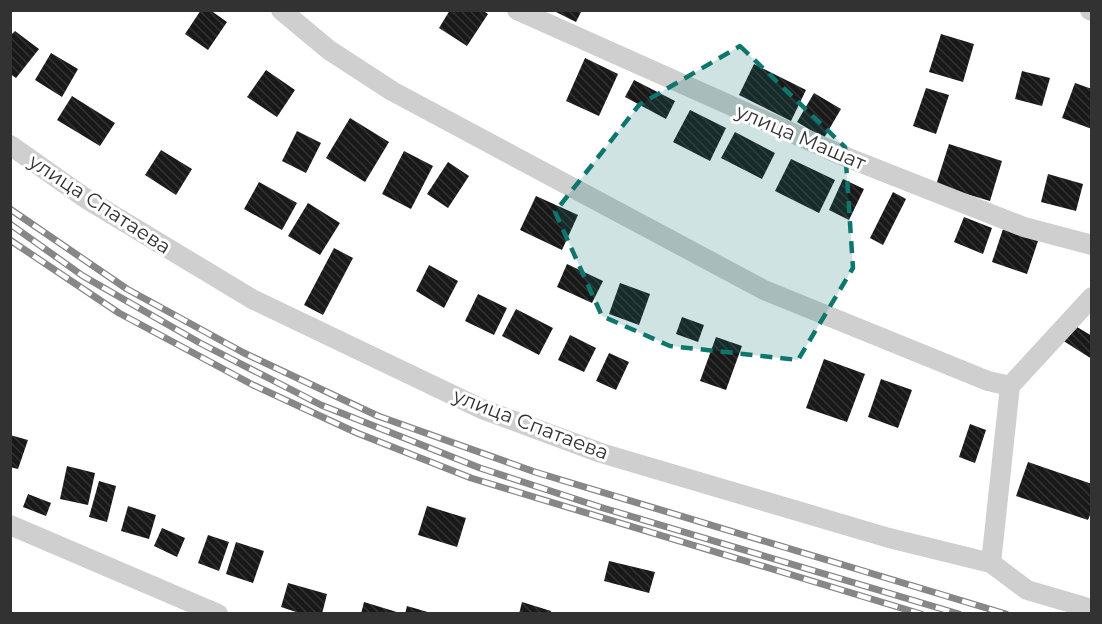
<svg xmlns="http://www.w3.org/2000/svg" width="1102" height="624" viewBox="0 0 1102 624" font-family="Montserrat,sans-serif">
<defs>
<pattern id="building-back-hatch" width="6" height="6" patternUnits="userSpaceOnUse" patternTransform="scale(1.5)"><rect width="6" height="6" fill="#191919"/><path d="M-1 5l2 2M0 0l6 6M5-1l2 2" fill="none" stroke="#323232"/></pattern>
</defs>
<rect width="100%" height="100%" fill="#fff"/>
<g fill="url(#building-back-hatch)">
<polygon points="201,10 210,10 227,22 208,50 185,34"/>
<polygon points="450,10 482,10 488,14 467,46 439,28"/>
<polygon points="552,10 582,10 576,22"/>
<polygon points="15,31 39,49 16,78 10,74 10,36"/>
<polygon points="941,34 974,44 963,82 929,72"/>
<polygon points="51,53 78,69 62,97 35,80"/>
<polygon points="585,58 618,74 599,116 566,101"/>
<polygon points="754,64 806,90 791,121 739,95"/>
<polygon points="266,70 295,90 277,117 247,97"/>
<polygon points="1022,71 1050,78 1042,106 1015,99"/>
<polygon points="634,80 675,101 666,119 625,97"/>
<polygon points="1075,83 1092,89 1092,129 1062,118"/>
<polygon points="926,88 949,95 936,134 913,126"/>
<polygon points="814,93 841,109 824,138 797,122"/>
<polygon points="72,96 115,123 100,146 57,120"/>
<polygon points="690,110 726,128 710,161 673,142"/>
<polygon points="350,118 389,142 365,182 326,158"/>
<polygon points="297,131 321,143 306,173 282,161"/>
<polygon points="735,132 775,153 762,179 721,158"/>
<polygon points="949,144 1002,161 990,201 936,185"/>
<polygon points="161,150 192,169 176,195 145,175"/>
<polygon points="404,151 433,166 411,209 382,194"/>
<polygon points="791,159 835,180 819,213 775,191"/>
<polygon points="448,162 469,176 448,208 427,194"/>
<polygon points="1048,174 1083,184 1076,211 1041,202"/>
<polygon points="843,179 864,189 849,220 829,210"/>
<polygon points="259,182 297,203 282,230 244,209"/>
<polygon points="893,192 906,199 883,245 870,238"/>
<polygon points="536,196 578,215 562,250 520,230"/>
<polygon points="308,203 340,223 320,255 288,236"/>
<polygon points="964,217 992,228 983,254 954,242"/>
<polygon points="1003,229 1038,241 1027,274 992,262"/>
<polygon points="334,248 353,258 323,315 304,305"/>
<polygon points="567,264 603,281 592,303 557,287"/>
<polygon points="429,265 458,281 444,308 416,291"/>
<polygon points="620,283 650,294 639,325 609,314"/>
<polygon points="478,294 507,308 494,335 465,321"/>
<polygon points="516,309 553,328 539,355 502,336"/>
<polygon points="682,317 704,325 698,342 676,334"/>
<polygon points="1072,324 1092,336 1092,359 1062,340"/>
<polygon points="570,335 596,348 584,372 558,360"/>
<polygon points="716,337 742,346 726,390 700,381"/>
<polygon points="609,353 629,362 616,390 596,381"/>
<polygon points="824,359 865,374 847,422 806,408"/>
<polygon points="881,379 912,390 898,428 868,417"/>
<polygon points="970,424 986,430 975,463 959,457"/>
<polygon points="10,435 28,440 18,469 10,467"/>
<polygon points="1028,462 1092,484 1092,510 1088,520 1016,496"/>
<polygon points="67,466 95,473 88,505 60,499"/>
<polygon points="99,481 116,486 107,522 89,517"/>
<polygon points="28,494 51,503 46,516 23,507"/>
<polygon points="128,506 156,515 149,539 121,531"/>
<polygon points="427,506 466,518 457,547 418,535"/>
<polygon points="162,528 185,538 177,557 154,546"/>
<polygon points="208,535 229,542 219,571 198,563"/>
<polygon points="236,542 264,551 253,583 226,574"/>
<polygon points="609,561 655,572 649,593 604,581"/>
<polygon points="288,583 327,594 322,614 302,614 281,607"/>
<polygon points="364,602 400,613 400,614 361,614"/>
<polygon points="522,602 551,611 550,614 519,614"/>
<polygon points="407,606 431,613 431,614 405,614"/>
</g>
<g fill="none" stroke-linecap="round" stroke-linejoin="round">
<g stroke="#cfcfcf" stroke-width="20">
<polyline points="281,10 329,50 392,91 764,290 988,381 1010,386 1092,297"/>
<polyline points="517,10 846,157 1024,227 1092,245"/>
<polyline points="1090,10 1092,11"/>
<polyline points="10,145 88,200 252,299 482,409 601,453 889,538 991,563 1027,590 1092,609"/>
<polyline points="10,525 218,614"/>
<polyline points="991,563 1010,386"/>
</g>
<g stroke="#878787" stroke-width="7">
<g id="rail">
<polyline points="10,209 127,289 244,353 378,416 535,472 1006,614"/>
<polyline points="10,224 83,276 200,343 321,405 480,468 603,508 959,614"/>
<polyline points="10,240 119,313 253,385 357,433 471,478 921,614"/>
</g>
</g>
<use href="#rail" stroke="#fff" stroke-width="4.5" stroke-dasharray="14" stroke-linecap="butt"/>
</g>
<path fill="#0f766e" fill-opacity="0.2" stroke="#0f766e" stroke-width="4.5" stroke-dasharray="12 8" stroke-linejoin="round" d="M740 46 845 147 853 268 798 360 670 346 602 316 555 212 639 105Z"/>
<g text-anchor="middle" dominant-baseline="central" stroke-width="6" stroke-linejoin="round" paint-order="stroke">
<g font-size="20" fill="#323232" stroke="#fff">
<text transform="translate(801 137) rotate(23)">улица Машат</text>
<text transform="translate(100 204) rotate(33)">улица Спатаева</text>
<text transform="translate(531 424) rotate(21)">улица Спатаева</text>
</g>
</g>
<rect width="1102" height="624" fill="none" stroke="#323232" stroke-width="24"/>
</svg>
